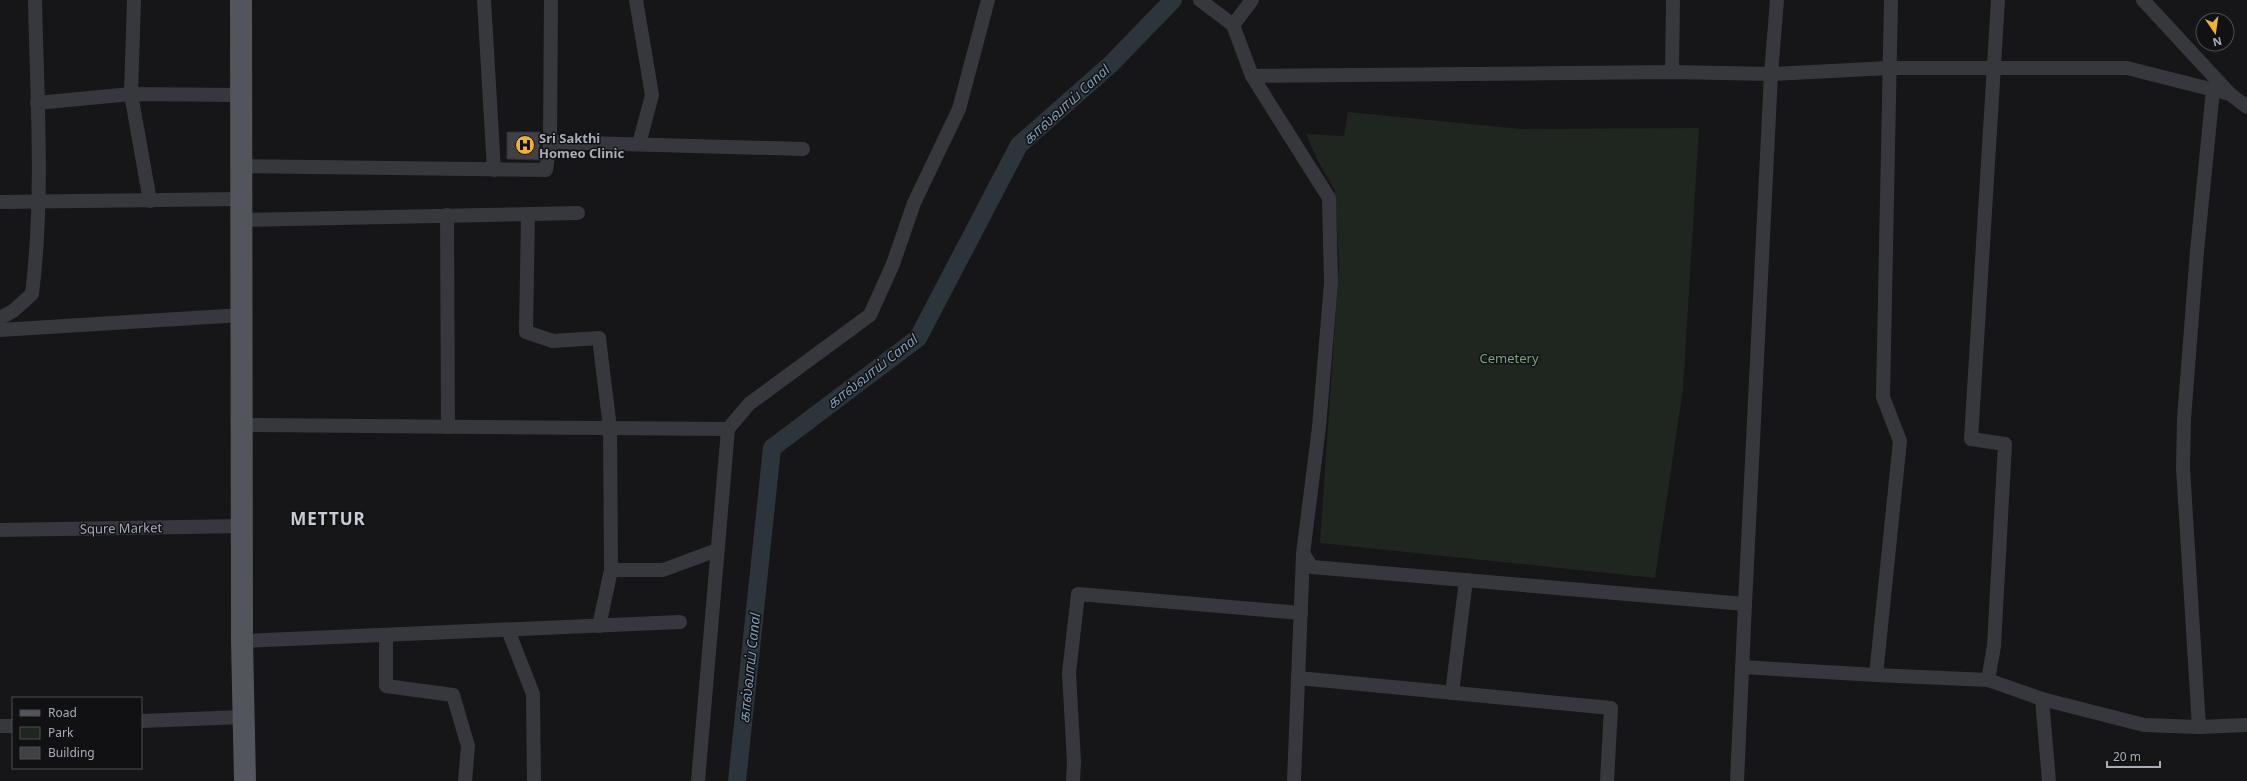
<svg xmlns="http://www.w3.org/2000/svg" width="2247" height="781" viewBox="0 0 2247 781" font-family="'Noto Sans','Noto Sans Tamil',sans-serif">
<rect width="100%" height="100%" fill="#161618"/>
<polygon fill="#1e261f" points="1348,112 1521,129 1699,128 1683,389 1655,578 1320,543 1339,266 1335,191 1318,161 1306,134 1344,136"/>
<g fill="none" stroke-linecap="round" stroke-linejoin="round">
<polyline stroke="#2c353c" stroke-width="18" points="737,781 772,448 918,338 1019,145 1111,64 1173,0"/>
</g>
<polygon fill="#404145" stroke="#303034" points="507,132 540,132 539,160 507,159"/>
<g fill="none" stroke-linecap="round" stroke-linejoin="round">
<g stroke="#37383d" stroke-width="14">
<polyline points="134,0 131,94 150,201"/>
<polyline points="484,0 494,170"/>
<polyline points="636,0 652,95 639,144"/>
<polyline points="1200,0 1233,25"/>
<polyline points="1998,0 1971,439 2005,444 1994,646 1988,680 2042,699 2049,781"/>
<polyline points="2143,0 2230,94 2247,107"/>
<polyline points="1233,25 1252,76 1329,198 1331,283 1319,427 1303,554 1312,567 1745,604 1737,781"/>
<polyline points="1233,25 1252,0"/>
<polyline points="1672,72 1673,0"/>
<polyline points="1252,76 1672,72 1771,74 1889,68 2127,68 2230,94"/>
<polyline points="37,103 131,94 242,95"/>
<polyline points="550,142 551,0"/>
<polyline points="242,166 546,170 550,142 803,149"/>
<polyline points="0,202 242,199"/>
<polyline points="528,214 526,332 553,341 599,338 610,428 611,570"/>
<polyline points="447,215 448,427"/>
<polyline points="242,220 578,213"/>
<path d="M0 318 13 311 32 294C44 197 37 98 35 0"/>
<polyline points="0,330 242,315"/>
<polyline points="242,425 728,429"/>
<polyline points="0,530 242,526"/>
<polyline points="1745,604 1771,74 1777,0"/>
<polyline points="599,626 611,570 663,570 717,550"/>
<polyline points="508,630 533,694 534,781"/>
<polyline points="386,635 386,686 453,695 468,746 465,781"/>
<polyline points="242,641 680,622"/>
<polyline points="1742,667 1876,675 1900,441 1883,397 1891,0"/>
<polyline points="1876,675 1988,680"/>
<polyline points="1298,678 1611,708 1607,781"/>
<polyline points="1452,693 1466,580"/>
<polyline points="2042,699 2144,725 2199,727 2247,725"/>
<polyline points="141,721 243,717"/>
<polyline points="0,726 13,726"/>
<polyline points="2199,727 2183,468 2184,419 2197,251 2213,90"/>
<polyline points="698,781 728,429 749,404 870,315 893,264 914,203 959,109 988,0"/>
<polyline points="1073,781 1074,762 1069,673 1078,594 1301,613"/>
<polyline points="1294,781 1303,554"/>
</g>
<polyline stroke="#53555c" stroke-width="22" points="241,0 242,641 245,781"/>
</g>
<defs>
<g id="hospital-disc" transform="scale(1)"><circle r="9.5" fill="#f2b134" stroke="#111113"/><path d="M-5-5h3v3.5h4V-5h3V5h-3V1.5h-4V5h-3Z" fill="#111"/></g>
</defs>
<g fill-rule="evenodd">
<use href="#hospital-disc" x="525" y="145"/>
</g>
<g text-anchor="middle" dominant-baseline="central" stroke-width="3" stroke-linejoin="round" paint-order="stroke">
<g font-size="13" font-weight="bold" fill="#a8adb8" stroke="#111113" text-anchor="start">
<text x="539" y="138">Sri Sakthi<tspan x="539" dy="15">Homeo Clinic</tspan></text>
</g>
<g font-size="13" fill="#7fa381" stroke="#111113">
<text x="1509" y="358">Cemetery</text>
</g>
<g font-size="13" fill="#a8adb8" stroke="#111113">
<text transform="translate(121 528) rotate(-1)">Squre Market</text>
</g>
<g font-size="14" font-style="italic" fill="#7f9bb3" stroke="#111113">
<text transform="translate(1066 104) rotate(-42)">கால்வாய் Canal</text>
<text transform="translate(872 371) rotate(-38)">கால்வாய் Canal</text>
<text transform="translate(749 668) rotate(-84)">கால்வாய் Canal</text>
</g>
<g font-size="17" font-weight="bold" letter-spacing="1" fill="#c9ccd4" stroke="#111113">
<text x="328" y="518">METTUR</text>
</g>
</g>
<rect x="12" y="697" width="130" height="72" fill="#111113" stroke="#4d4f55"/>
<rect x="20" y="710" width="20" height="6" fill="#53555c" stroke="#4d4f55"/>
<text x="48" y="717" font-size="12" fill="#a8adb8">Road</text>
<rect x="20" y="727" width="20" height="12" fill="#1e261f" stroke="#4d4f55"/>
<text x="48" y="737" font-size="12" fill="#a8adb8">Park</text>
<rect x="20" y="747" width="20" height="12" fill="#404145" stroke="#4d4f55"/>
<text x="48" y="757" font-size="12" fill="#a8adb8">Building</text>
<g transform="translate(2215 32) rotate(167)"><circle r="19" fill="#111113" stroke="#4d4f55"/>
<path d="M0-3L7 15L0 10L-7 15Z" fill="#f2b134"/>
<text y="-6" font-size="11" font-weight="bold" text-anchor="middle" fill="#a8adb8">N</text>
</g>
<path d="M2107 761v6h53v-6" fill="none" stroke="#a8adb8" stroke-width="2"/>
<text x="2113" y="761" font-size="12" fill="#a8adb8" stroke="#111113" stroke-width="3" paint-order="stroke">20 m</text>
</svg>
